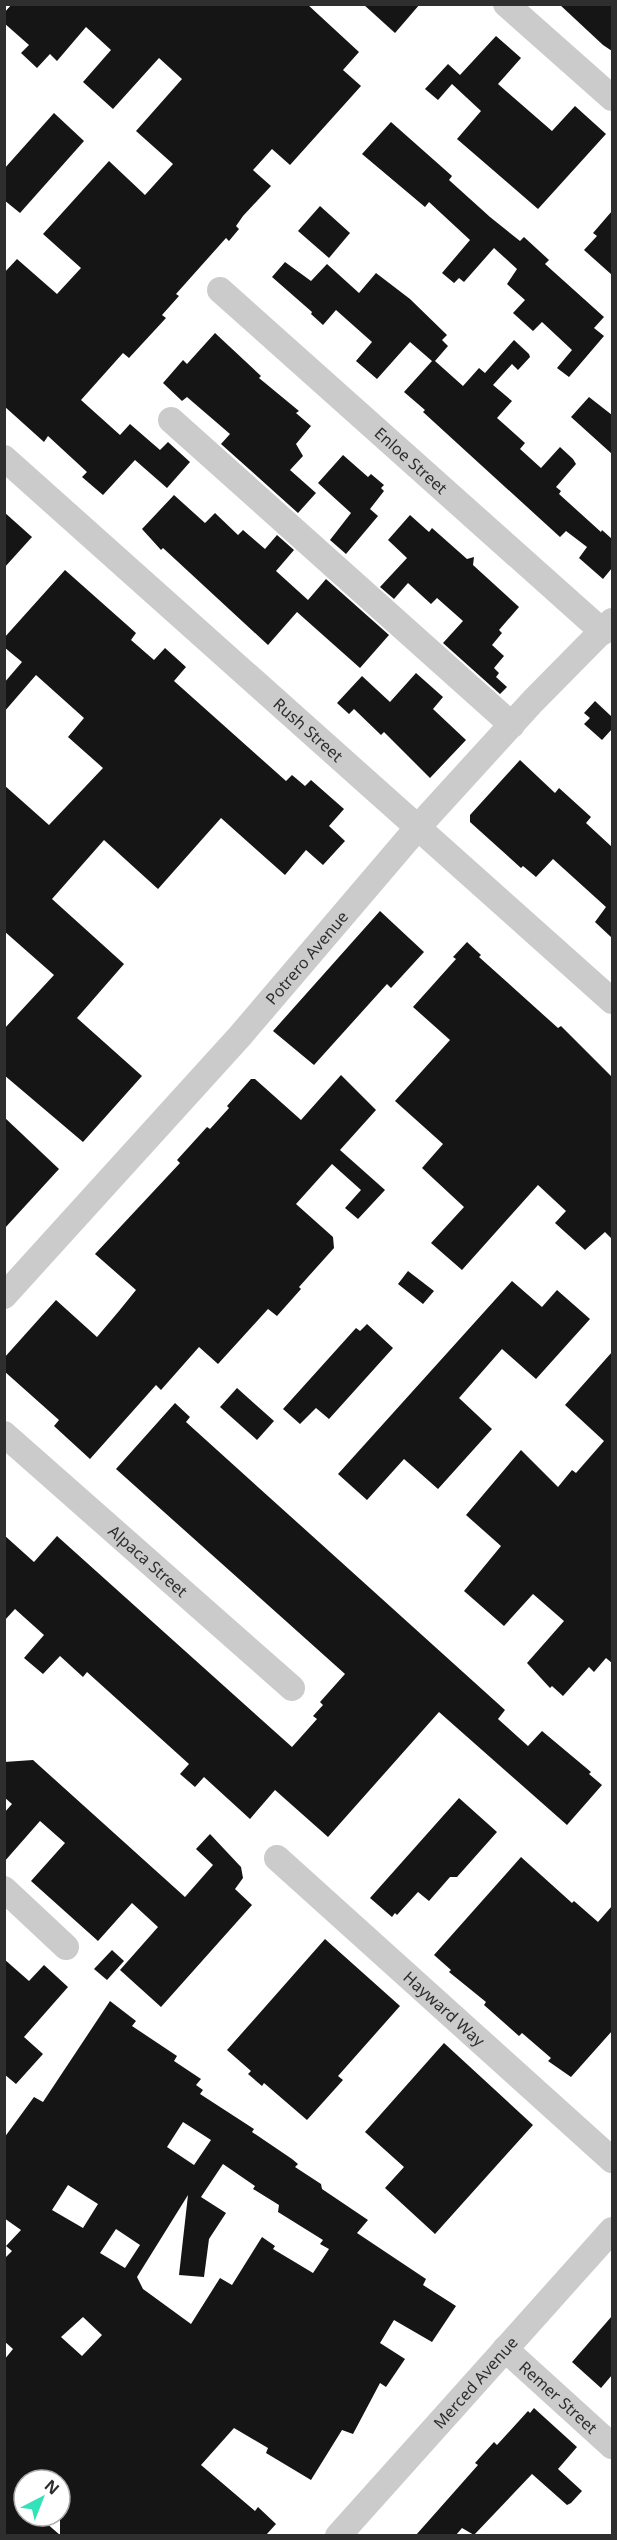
<svg xmlns="http://www.w3.org/2000/svg" width="617" height="2540" viewBox="0 0 617 2540" font-family="'Noto Sans',sans-serif">
<rect width="100%" height="100%" fill="#fff"/>
<g fill="#151515" fill-rule="evenodd">
<polygon points="12,4 307,4 359,52 343,70 361,86 290,165 272,149 253,170 271,186 243,216 236,226 239,229 229,241 226,238 176,294 179,296 162,315 166,318 129,358 123,353 81,400 120,435 130,424 160,450 168,442 190,462 167,488 135,460 103,495 82,477 87,472 48,436 44,442 4,406 4,273 17,259 57,294 81,268 43,234 109,161 145,195 173,164 136,131 182,79 159,58 113,109 83,82 111,50 86,27 57,61 50,54 37,68 21,53 29,45 4,23 4,13"/>
<polygon points="363,4 420,4 395,33"/>
<polygon points="559,4 612,4 612,51 603,45"/>
<polygon points="496,36 521,58 498,84 552,131 575,106 606,134 538,209 457,139 481,111 452,84 438,100 425,89 448,64 460,75"/>
<polygon points="54,113 84,141 20,213 4,200 4,169"/>
<polygon points="391,122 452,176 449,180 490,217 520,241 524,237 549,260 545,264 604,317 594,328 604,336 569,377 557,368 572,350 542,322 533,331 513,313 525,300 507,284 517,269 494,248 464,282 459,278 454,283 442,273 470,240 429,202 425,207 362,154"/>
<polygon points="320,206 350,233 329,258 298,231"/>
<polygon points="612,211 612,275 584,250 597,236 593,233"/>
<polygon points="285,262 311,281 327,264 359,293 376,273 410,299 447,335 442,340 448,346 435,361 463,386 479,368 485,373 514,340 529,354 530,357 518,370 512,364 493,385 512,401 497,418 525,443 520,449 541,468 560,447 573,459 576,464 556,487 561,491 559,494 601,532 602,530 612,539 612,568 603,579 579,558 587,547 566,531 560,537 423,412 425,410 404,392 432,361 410,342 377,379 356,361 372,342 336,310 323,325 311,314 312,312 272,277"/>
<polygon points="215,333 261,376 259,378 299,411 296,413 311,426 296,444 303,456 290,470 316,493 298,513 221,444 230,434 187,397 182,401 163,383 183,360 187,364"/>
<polygon points="589,397 612,415 612,454 571,417"/>
<polygon points="343,455 368,477 371,474 384,485 381,488 384,491 370,509 378,516 346,554 330,540 351,513 318,483"/>
<polygon points="174,495 205,523 215,513 238,535 243,530 265,549 277,535 294,550 276,571 308,600 326,579 389,635 360,668 297,612 268,645 163,548 161,550 142,529"/>
<polygon points="4,512 32,537 4,568"/>
<polygon points="410,515 429,532 432,528 467,559 474,557 473,565 519,607 499,630 502,633 492,645 504,656 494,668 499,673 496,677 507,687 500,694 443,643 463,621 437,598 431,604 408,583 394,599 380,587 407,558 388,540"/>
<polygon points="65,570 136,633 131,640 154,660 165,648 186,667 174,681 286,781 292,775 305,786 311,780 344,809 329,826 345,841 323,865 306,850 285,875 221,818 158,889 104,840 52,899 124,964 77,1018 142,1076 83,1142 4,1075 4,1029 54,975 4,931 4,785 49,825 103,768 68,737 84,718 36,675 4,712 4,683 22,662 4,647 4,638"/>
<polygon points="416,673 443,697 433,709 466,740 430,778 384,732 381,735 354,709 349,714 337,703 362,676 390,702"/>
<polygon points="595,701 612,717 612,729 602,740 584,724 590,718 584,713"/>
<polygon points="520,760 555,793 559,788 591,817 586,823 612,847 612,938 595,922 606,907 553,859 536,877 523,866 521,868 470,822 470,815"/>
<polygon points="380,911 424,952 391,988 387,984 314,1065 273,1031"/>
<polygon points="467,942 481,955 479,957 558,1028 561,1026 612,1077 612,1239 605,1232 585,1250 555,1223 566,1211 538,1185 462,1270 431,1243 464,1207 422,1168 443,1144 395,1101 450,1040 413,1007 456,959 453,957"/>
<polygon points="341,1075 376,1110 340,1150 385,1190 358,1219 345,1208 361,1190 332,1164 296,1204 333,1237 334,1248 299,1287 301,1289 277,1316 268,1309 218,1364 199,1347 161,1390 156,1385 90,1459 54,1426 59,1420 4,1371 4,1358 56,1300 97,1337 119,1311 136,1290 95,1254 180,1163 177,1160 207,1127 210,1129 229,1108 227,1106 251,1079 255,1079 301,1120"/>
<polygon points="4,1117 59,1169 4,1229"/>
<polygon points="408,1271 434,1291 423,1304 398,1284"/>
<polygon points="512,1281 542,1307 557,1290 590,1319 536,1379 502,1349 459,1398 492,1429 438,1489 404,1459 367,1500 338,1474"/>
<polygon points="367,1324 393,1348 329,1419 316,1408 300,1424 283,1409 356,1328 360,1331"/>
<polygon points="612,1352 612,1663 606,1658 594,1672 589,1667 563,1696 552,1686 550,1688 527,1663 564,1621 533,1594 504,1626 464,1591 501,1546 466,1515 521,1450 558,1487 572,1470 576,1473 604,1441 565,1405"/>
<polygon points="237,1388 274,1421 257,1440 220,1407"/>
<polygon points="175,1403 190,1417 186,1422 505,1710 498,1719 528,1746 542,1731 591,1772 589,1774 602,1785 567,1825 439,1712 328,1837 275,1790 250,1819 204,1777 195,1787 180,1774 189,1764 87,1672 83,1677 60,1656 43,1674 24,1658 44,1635 15,1609 4,1621 4,1535 34,1562 57,1536 292,1747 317,1719 313,1716 323,1705 320,1702 345,1674 116,1469"/>
<polygon points="33,1760 185,1897 213,1865 196,1849 210,1834 241,1867 243,1878 235,1889 252,1905 161,2007 120,1970 158,1927 132,1903 98,1941 31,1881 65,1843 40,1821 4,1862 4,1813 12,1804 4,1797 4,1762"/>
<polygon points="459,1798 497,1832 457,1877 450,1877 429,1901 418,1892 397,1915 395,1913 392,1917 370,1898"/>
<polygon points="521,1857 572,1903 574,1901 598,1922 612,1906 612,2031 571,2077 548,2061 551,2058 522,2033 519,2036 484,2005 486,2002 449,1972 451,1970 434,1955"/>
<polygon points="325,1939 400,2006 338,2076 343,2080 307,2120 264,2083 262,2086 248,2074 251,2071 227,2050"/>
<polygon points="112,1950 124,1961 107,1980 94,1969"/>
<polygon points="4,1959 29,1981 44,1965 68,1987 24,2037 43,2054 16,2084 4,2074"/>
<path d="M110 2001 136 2021 132 2026 177 2056 174 2061 201 2079 196 2085 203 2090 200 2094 254 2129 252 2132 292 2159 298 2164 295 2167 321 2184 322 2189 368 2220 357 2233 426 2279 423 2285 456 2306 432 2342 394 2320 380 2343 405 2359 386 2387 380 2383 353 2434 342 2430 311 2480 266 2453 268 2448 234 2428 201 2465 255 2511 258 2507 276 2524 266 2535H60V2480H24V2516H38L60 2535H4V2360L13 2349 4 2341V2259L12 2251 6 2246 21 2230 4 2218V2138L34 2097 43 2102ZM183 2122 211 2140 194 2165 167 2147ZM223 2164 255 2186 253 2189 279 2205 278 2212 323 2240 320 2244 329 2249 313 2273 273 2249 275 2246 262 2237 232 2285 220 2278 191 2324 143 2289 137 2277 188 2195 179 2275 204 2277 209 2239 226 2213 201 2197ZM68 2185 98 2204 83 2228 52 2210ZM116 2229 140 2245 125 2268 100 2253ZM83 2317 102 2335 82 2356 61 2337Z"/>
<polygon points="444,2043 533,2125 435,2234 385,2188 404,2167 365,2132"/>
<polygon points="612,2316 612,2375 601,2388 572,2362"/>
<polygon points="534,2408 577,2447 558,2469 582,2491 571,2503 567,2505 532,2474 474,2535 462,2528 456,2535 416,2535 478,2465 475,2463 494,2442 497,2445 528,2411 530,2413"/>
</g>
<g fill="none" stroke-linecap="round" stroke-linejoin="round">
<g stroke="#cbcbcb" stroke-width="26">
<polyline points="506,4 612,98"/>
<path id="s1" d="M220 290 603 632"/>
<polyline points="171,420 512,725"/>
<path id="s2" d="M4 458 612 1001"/>
<path id="s3" d="M4 1296 240 1036 419 826 533 701 612 621"/>
<path id="s4" d="M4 1434 292 1688"/>
<path id="s5" d="M277 1858 612 2160"/>
<polyline points="4,1889 66,1947"/>
<path id="s6" d="M505 2349 612 2446"/>
<path id="s7" d="M338 2536 612 2230"/>
</g>
</g>
<g text-anchor="middle" dominant-baseline="central" stroke-width="6" stroke-linejoin="round" paint-order="stroke">
<g font-size="16" fill="#2e2e2e" stroke="#fff">
<text stroke="none"><textPath href="#s1" startOffset="256">Enloe Street</textPath></text>
<text stroke="none"><textPath href="#s2" startOffset="408">Rush Street</textPath></text>
<text stroke="none"><textPath href="#s3" startOffset="454">Potrero Avenue</textPath></text>
<text stroke="none"><textPath href="#s4" startOffset="192">Alpaca Street</textPath></text>
<text stroke="none"><textPath href="#s5" startOffset="225">Hayward Way</textPath></text>
<text stroke="none"><textPath href="#s7" startOffset="206">Merced Avenue</textPath></text>
<text stroke="none"><textPath href="#s6" startOffset="72">Remer Street</textPath></text>
</g>
</g>
<rect width="617" height="2540" fill="none" stroke="#2e2e2e" stroke-width="12"/>
<g transform="translate(42 2498) rotate(42)"><circle r="28" fill="#ffffff" stroke="#ababab" stroke-width="1.5"/>
<path d="M0-4.5L10 22L0 15L-10 22Z" fill="#33e2b9"/>
<text y="-9" font-size="16" font-weight="bold" text-anchor="middle" fill="#2e2e2e">N</text>
</g>
</svg>
